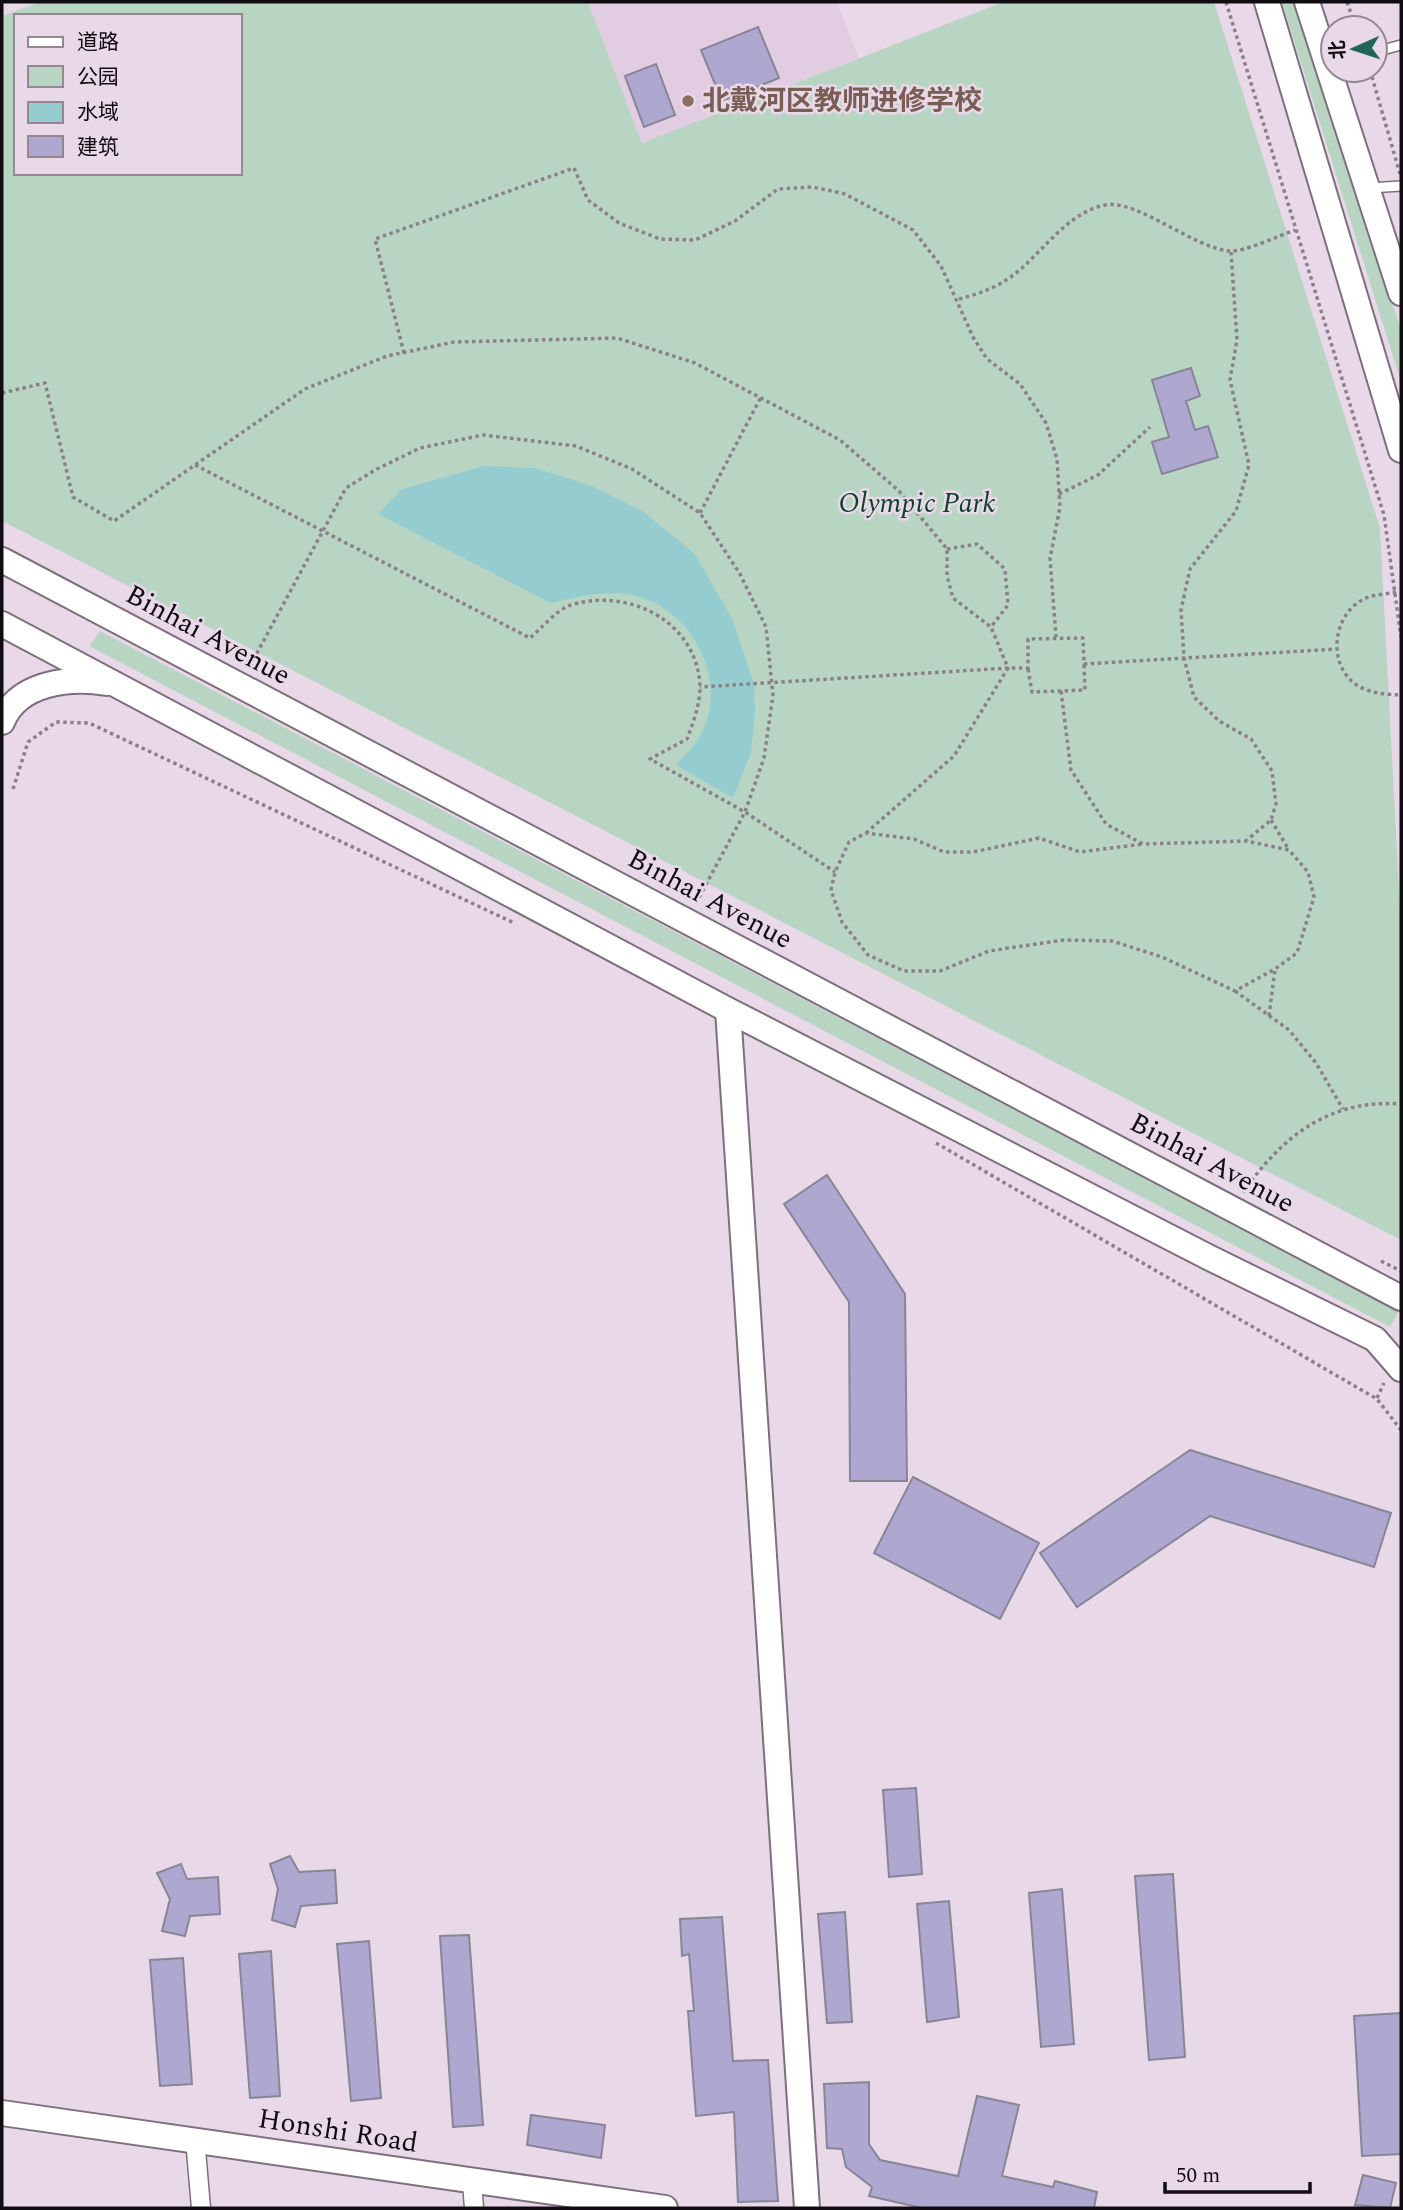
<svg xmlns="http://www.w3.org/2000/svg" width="1403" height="2210" viewBox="0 0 1403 2210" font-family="Spectral,'Noto Sans SC',serif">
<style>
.built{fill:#e2cce1}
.green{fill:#b8d5c3;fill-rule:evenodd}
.water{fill:#94ccd0}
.building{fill:#aea8d1;stroke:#878596;stroke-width:2}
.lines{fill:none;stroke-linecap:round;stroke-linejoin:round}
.lane-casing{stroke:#7d6f7d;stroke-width:12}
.street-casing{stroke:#7d6f7d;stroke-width:21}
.secondary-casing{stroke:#7d6f7d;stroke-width:28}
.path{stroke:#8b808a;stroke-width:3.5;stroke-dasharray:3.5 3.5;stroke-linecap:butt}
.lane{stroke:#fff;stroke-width:9}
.street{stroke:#fff;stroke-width:18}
.secondary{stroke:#fff;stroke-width:24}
.education-dot{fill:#8d6e63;stroke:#e9d9e8;stroke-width:2.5}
.labels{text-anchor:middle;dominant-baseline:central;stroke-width:5;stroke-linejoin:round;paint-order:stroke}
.education-label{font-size:28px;font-weight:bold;fill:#785e54;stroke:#e9d9e8;text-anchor:start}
.park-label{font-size:28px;font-style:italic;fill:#0b4229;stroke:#e9d9e8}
.street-label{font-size:28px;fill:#110c11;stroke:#e9d9e8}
</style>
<rect width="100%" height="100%" fill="#e9d9e8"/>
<!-- built -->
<path class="built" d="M 588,2 L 837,2 L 859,58 L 642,143 Z"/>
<!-- green -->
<path class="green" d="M 40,2 L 588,2 L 642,143 L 1003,2 L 1214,2 L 1380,528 L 1401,928 L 1401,1240 L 2,521 L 2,16 ZM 16,16 L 240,16 L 240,173 L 16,173 Z
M 1282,2 L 1297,2 L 1401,330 L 1401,382 Z
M 100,631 L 1399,1311 L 1390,1327 L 89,646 Z"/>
<!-- water -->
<path class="water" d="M 485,466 L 535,468 L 592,486 L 642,511 L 694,553 L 732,618 L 754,684 L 755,710 L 751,753 L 733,798 L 676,765 C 684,756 695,746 700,736 C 732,678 689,602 625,594 C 600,591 576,597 551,603 L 378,514 L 402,489 Z"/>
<!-- building -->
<path class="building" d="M 758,27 L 779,78 L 722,101 L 701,50 Z
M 656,64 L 675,115 L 644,127 L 625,76 Z
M 1191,368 L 1200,396 L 1186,401 L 1195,430 L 1208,426 L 1218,457 L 1162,474 L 1152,442 L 1169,437 L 1152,380 Z
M 827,1175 L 905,1294 L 907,1481 L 850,1481 L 849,1302 L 784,1204 Z
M 1190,1450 L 1391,1513 L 1374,1567 L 1210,1516 L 1077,1607 L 1040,1553 Z
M 913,1477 L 1039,1543 L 1000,1619 L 874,1553 Z
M 916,1788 L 922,1874 L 889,1877 L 883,1790 Z
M 290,1856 L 299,1872 L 335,1870 L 337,1903 L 301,1906 L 295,1927 L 272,1920 L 278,1889 L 270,1864 Z
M 181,1864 L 187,1879 L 218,1877 L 220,1914 L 190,1916 L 185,1936 L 162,1931 L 170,1899 L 157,1873 Z
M 1173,1874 L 1185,2057 L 1149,2060 L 1135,1876 Z
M 1062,1889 L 1074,2044 L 1041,2047 L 1029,1893 Z
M 949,1901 L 959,2017 L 927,2022 L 917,1904 Z
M 845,1912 L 852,2022 L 827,2023 L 818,1914 Z
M 722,1917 L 733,2061 L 768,2060 L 778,2201 L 738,2202 L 734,2112 L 696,2116 L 688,2011 L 694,2011 L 689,1954 L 682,1956 L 680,1919 Z
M 469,1935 L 483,2125 L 453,2127 L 440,1936 Z
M 369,1941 L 381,2098 L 351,2101 L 337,1944 Z
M 271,1951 L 280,2096 L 250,2098 L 239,1954 Z
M 183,1958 L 192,2084 L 160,2086 L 150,1960 Z
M 1401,2013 L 1401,2154 L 1362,2156 L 1354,2016 Z
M 869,2082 L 869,2144 L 880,2160 L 958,2176 L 977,2096 L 1019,2105 L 1002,2176 L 1053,2187 L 1055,2181 L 1097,2192 L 1094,2208 L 922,2208 L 869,2196 L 872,2187 L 846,2167 L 842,2149 L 827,2148 L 824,2084 Z
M 531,2115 L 605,2125 L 601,2158 L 527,2145 Z
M 1363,2175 L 1396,2183 L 1390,2208 L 1355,2205 Z"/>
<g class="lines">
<!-- lane casing -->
<g class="lane-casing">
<path id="lane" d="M 1375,52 L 1401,45
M 1369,188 L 1401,186"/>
</g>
<!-- street casing -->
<g class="street-casing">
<path id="street" d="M 195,2139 L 201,2208
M 472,2182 L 474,2208"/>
</g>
<!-- secondary casing -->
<g class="secondary-casing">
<path id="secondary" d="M 1267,2 L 1401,450
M 1307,2 L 1401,293
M 2,560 L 1401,1298
M 2,624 L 728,1010 L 1210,1258 L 1375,1339 L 1401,1369
M 2,722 C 18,682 70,677 107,683
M 728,1010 L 807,2208
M 2,2113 L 665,2208"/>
</g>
<!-- path -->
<path class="path" d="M 1226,2 L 1384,515 L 1401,637
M 1347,2 L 1356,28
M 1370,70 L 1400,174
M 1231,252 L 1237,340 L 1230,380 L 1249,465 L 1236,511 L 1190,569 L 1181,610 L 1184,658 L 1194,697 L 1219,721 L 1251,739 L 1272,771 L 1276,804 L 1271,820 L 1247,840
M 959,299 C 978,294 996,288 1012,276 C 1042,254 1066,213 1105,205 C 1137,199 1192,247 1229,251 C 1242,253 1281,235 1295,230
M 404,353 L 375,239 L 574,168 L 588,200 L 619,223 L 660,239 L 695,240 L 735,221 L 778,189 L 813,187 L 845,194 L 913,230 L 941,266 L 973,337 L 987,359 L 1020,384 L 1046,423 L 1057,459 L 1060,507 L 1050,558 L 1056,637
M 2,393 L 45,383 L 73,497 L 114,521 L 305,389 L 387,356 L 454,342 L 617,338 L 695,363 L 840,440 L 899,491 L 947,549 L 947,576 L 953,598 L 991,627 L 1008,668 L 700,687
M 195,465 L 530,638 C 541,629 557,609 571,605 C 629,587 698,622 700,687 C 700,705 693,723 687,739 L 650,759 L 745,812 L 835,872
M 1059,494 L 1098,475 L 1150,427
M 700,513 L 761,397
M 947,549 L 977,544 L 1005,569 L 1008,605 L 991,627
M 1396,592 C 1388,594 1377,594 1369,597 C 1335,608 1325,660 1354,683 C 1368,694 1385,694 1401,695
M 250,666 L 346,488 L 375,470 L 420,448 L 483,435 L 576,446 L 632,469 L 700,513 L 740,574 L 766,627 L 773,695 L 764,758 L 745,812 L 696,903
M 1028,669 L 1032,692 L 1085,690 L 1084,664
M 1061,691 L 1071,770 L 1106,824 L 1143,844 L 1246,841 L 1289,850 L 1308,872 L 1314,897 L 1297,953 L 1275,969 L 1235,991 L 1162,957 L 1112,941 L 1064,940 L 989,951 L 940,971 L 904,971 L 868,955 L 842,922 L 831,890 L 835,872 L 849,842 L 866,833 L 914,839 L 944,852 L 973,852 L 1039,838 L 1080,852 L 1143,844
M 13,789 L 28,742 L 56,722 L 89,723 L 514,923
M 1271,820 L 1289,850
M 866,833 L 954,756 L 1008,668 L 1028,668 L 1028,639 L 1083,638 L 1084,664 L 1337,649
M 1235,991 L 1289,1030 L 1316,1063 L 1343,1109
M 1269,1016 L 1275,969
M 936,1143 L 1377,1399 L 1401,1430
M 1243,1192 C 1283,1136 1329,1099 1401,1104
M 1381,1261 L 1401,1271
M 1377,1398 L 1384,1383"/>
<!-- lane -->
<use href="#lane" class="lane"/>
<!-- street -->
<use href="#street" class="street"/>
<!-- secondary -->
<use href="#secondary" class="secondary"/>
</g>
<!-- markers -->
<circle class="education-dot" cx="688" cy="101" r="7"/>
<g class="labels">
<!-- education labels -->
<g class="education-label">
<text x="702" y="101">北戴河区教师进修学校</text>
</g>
<!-- park labels -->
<g class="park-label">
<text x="917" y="503">Olympic Park</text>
</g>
<!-- street labels -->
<g class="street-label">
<text transform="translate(208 635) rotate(28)">Binhai Avenue</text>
<text transform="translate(710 899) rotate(28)">Binhai Avenue</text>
<text transform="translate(1212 1163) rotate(28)">Binhai Avenue</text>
<text transform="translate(338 2131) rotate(9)">Honshi Road</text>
</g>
</g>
<!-- border -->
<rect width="1403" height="2210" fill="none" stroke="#110c11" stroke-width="7"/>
<!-- legend -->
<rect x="14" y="14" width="228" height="161" fill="#e9d9e8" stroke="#938792" stroke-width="2"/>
<rect x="28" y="37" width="35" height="10" fill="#ffffff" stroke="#938792" stroke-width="2"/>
<text x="77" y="49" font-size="21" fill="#110c11">道路</text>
<rect x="28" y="66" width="35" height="21" fill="#b8d5c3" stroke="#938792" stroke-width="2"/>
<text x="77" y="84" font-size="21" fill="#110c11">公园</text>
<rect x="28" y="102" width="35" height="21" fill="#94ccd0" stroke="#938792" stroke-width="2"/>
<text x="77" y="119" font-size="21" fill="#110c11">水域</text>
<rect x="28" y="136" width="35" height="21" fill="#aea8d1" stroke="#938792" stroke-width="2"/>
<text x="77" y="154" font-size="21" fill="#110c11">建筑</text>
<!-- north arrow -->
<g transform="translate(1354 49) rotate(267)"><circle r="33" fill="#e9d9e8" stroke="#938792" stroke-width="2"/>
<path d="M0-5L12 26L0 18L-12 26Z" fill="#226556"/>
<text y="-10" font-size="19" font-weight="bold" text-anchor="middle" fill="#110c11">北</text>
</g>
<!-- scale -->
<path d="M1165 2182v10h145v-10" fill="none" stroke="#110c11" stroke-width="3.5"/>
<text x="1176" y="2182" font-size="21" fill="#110c11" stroke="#e9d9e8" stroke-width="5" paint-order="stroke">50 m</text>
</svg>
